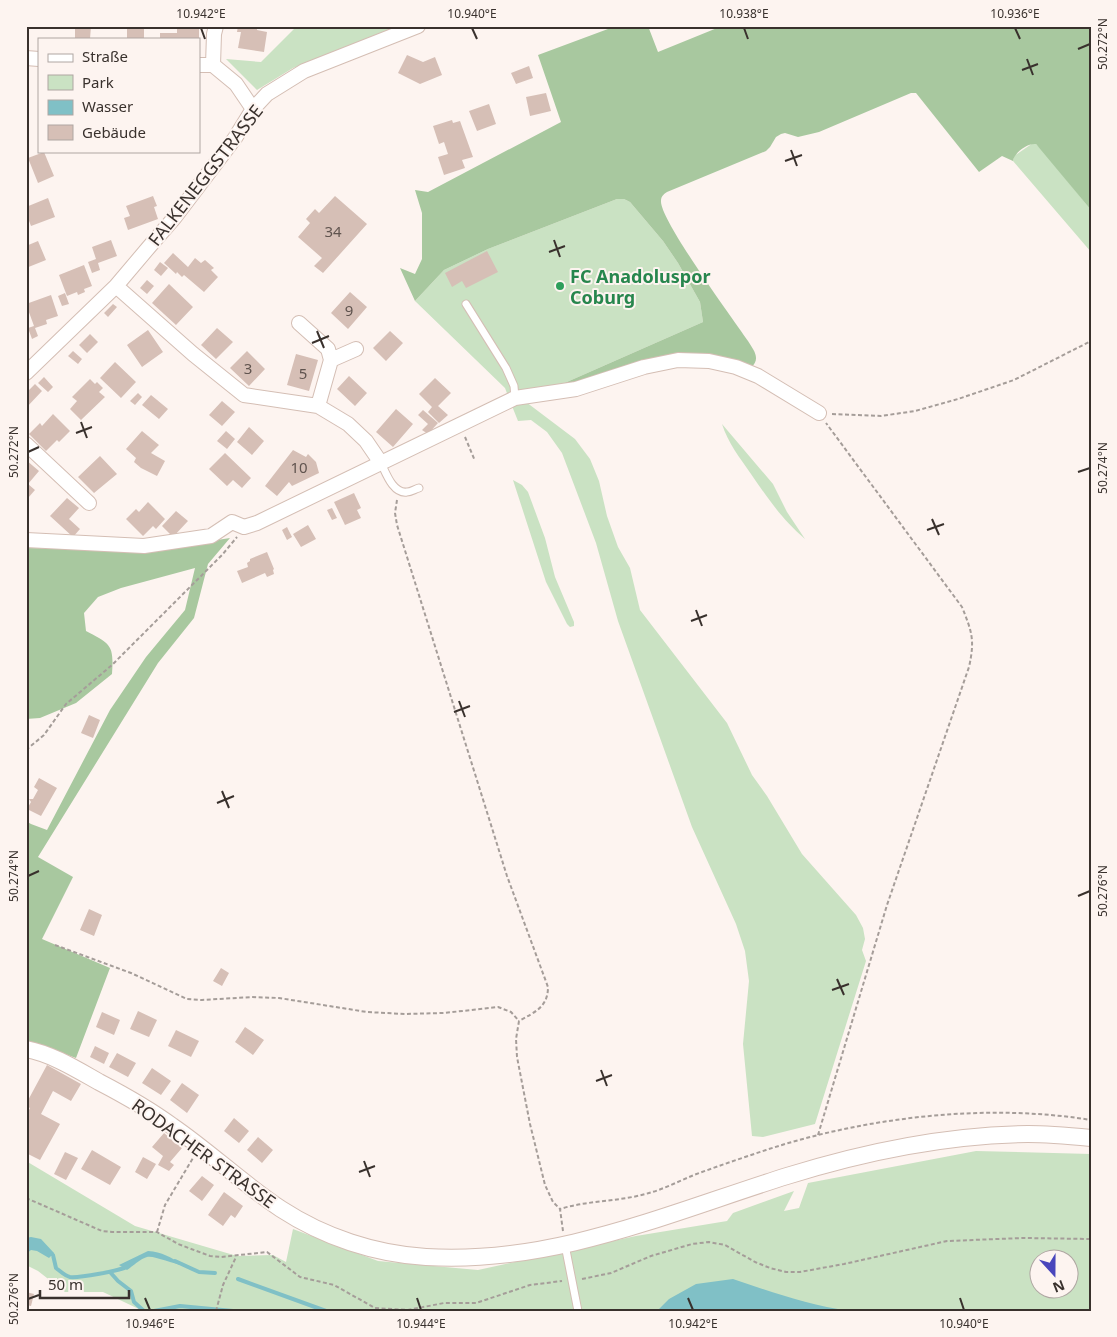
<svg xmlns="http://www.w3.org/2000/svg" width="1117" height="1337" viewBox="0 0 1117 1337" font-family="'Noto Sans',sans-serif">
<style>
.green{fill:#cae2c3;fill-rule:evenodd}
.forest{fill:#a8c89f}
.water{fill:#80c0c6}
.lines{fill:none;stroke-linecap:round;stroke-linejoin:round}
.stream{stroke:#80c0c6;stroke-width:4}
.building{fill:#d6bfb6}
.service-casing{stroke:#d4beb4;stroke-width:9}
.minor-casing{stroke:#d4beb4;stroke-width:16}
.tertiary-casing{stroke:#d4beb4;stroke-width:18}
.path{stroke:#a59d99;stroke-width:2;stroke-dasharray:4 2.5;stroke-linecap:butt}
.service{stroke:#fff;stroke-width:7}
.minor{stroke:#fff;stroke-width:14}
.tertiary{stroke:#fff;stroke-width:16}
.ticks{fill:none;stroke:#39312d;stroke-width:2}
.leisure-dot{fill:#2e9e5b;stroke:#fdf4f0;stroke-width:2}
.labels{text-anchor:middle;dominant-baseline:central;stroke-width:4;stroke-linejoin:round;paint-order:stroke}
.number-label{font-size:15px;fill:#60544f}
.street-label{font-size:18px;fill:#39312d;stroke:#fdf4f0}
.leisure-label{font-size:18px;font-weight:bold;fill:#27864d;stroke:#fdf4f0;text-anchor:start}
.neatline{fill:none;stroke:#39312d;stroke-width:2}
.ticks-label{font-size:12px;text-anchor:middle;fill:#39312d}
</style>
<rect width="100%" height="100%" fill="#fdf4f0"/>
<!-- green -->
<path class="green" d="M 297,26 L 400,26 L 293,68 L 257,90 L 226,59 L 261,62 Z
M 1033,143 L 1036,144 L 1043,151 L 1091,210 L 1091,252 L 1013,161 L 1014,156 Z
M 617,199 L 624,199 L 630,202 L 663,241 L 678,263 L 700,302 L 703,322 L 560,385 L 508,396 L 505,388 L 415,301 L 444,270 L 488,249 Z
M 526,402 L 575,439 L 590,459 L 599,481 L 607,516 L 618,547 L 630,568 L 640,610 L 727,723 L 752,775 L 767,796 L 802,854 L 856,915 L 863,928 L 865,939 L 862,950 L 866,961 L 815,1124 L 763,1137 L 752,1136 L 743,1044 L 749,981 L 745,951 L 736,924 L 692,827 L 618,621 L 596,543 L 562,453 L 547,432 L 531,420 L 518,421 L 512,406 Z
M 722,424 L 773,484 L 787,512 L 805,539 C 781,518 769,500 751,474 C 740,458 728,443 722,424 Z
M 513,480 L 522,485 L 528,492 L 545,538 L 555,577 L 574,622 L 574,626 L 570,627 L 567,624 L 546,582 Z
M 976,1151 L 1091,1154 L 1091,1311 L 143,1311 L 103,1292 L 65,1292 L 38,1271 L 26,1265 L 26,1161 L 135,1226 L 237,1256 L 273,1255 L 286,1262 L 293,1229 L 378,1261 L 478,1270 L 636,1236 L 727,1221 L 733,1213 L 794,1191 L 784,1211 L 799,1208 L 808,1183 ZM 1040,1260 L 1070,1260 L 1070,1290 L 1040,1290 Z"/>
<!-- forest -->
<path class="forest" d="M 616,26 L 648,26 L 658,52 L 722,26 L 1091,26 L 1091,210 L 1036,144 C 1027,143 1014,153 1013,161 L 1002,156 L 979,172 L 916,93 L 911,93 L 819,132 L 798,137 L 785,133 L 781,134 L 776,137 L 770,147 L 766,151 L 667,192 C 664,194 661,196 661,201 C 660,220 733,319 748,341 C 754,351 761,358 751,368 L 704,358 L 575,386 L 560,385 L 703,322 L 700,302 L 678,263 L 663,241 L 630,202 L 624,199 L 617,199 L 488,249 L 444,270 L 415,301 L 400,268 L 415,274 L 422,259 L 422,213 L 415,190 L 428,192 L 561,122 L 538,55 Z
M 230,538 L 208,564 L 194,618 L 158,663 L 38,857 L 73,877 L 42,939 L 110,968 L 76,1058 L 26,1040 L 26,821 L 31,824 L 47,830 L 110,710 L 146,657 L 185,610 L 195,568 L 121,588 L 98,597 L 84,613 L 86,631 C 111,644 114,645 112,674 L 76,703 L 40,718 L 26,719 L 26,548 L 154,550 Z"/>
<!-- water -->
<path class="water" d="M 31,1237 L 41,1239 L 54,1253 L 49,1258 L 37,1251 L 31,1250 L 26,1254 L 26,1238 Z
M 148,1251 C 162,1252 171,1257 182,1265 C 173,1264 153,1255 147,1257 C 140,1259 133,1266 127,1270 L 119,1265 Z
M 733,1279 C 771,1292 809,1305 849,1311 L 657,1311 L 669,1299 L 696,1284 Z"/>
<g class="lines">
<!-- stream -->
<path class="stream" d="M 49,1252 L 53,1255 L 56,1268 C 60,1271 65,1276 70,1277 C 78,1278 121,1271 128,1266
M 175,1261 L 199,1272 L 215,1273
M 110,1272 L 118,1281 L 131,1291 L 134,1302 L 144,1311
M 238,1279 L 326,1311
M 154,1311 L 180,1306 L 233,1311"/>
</g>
<!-- building -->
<path class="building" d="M 75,26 L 91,26 L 90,39 L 75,39 Z
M 177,26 L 199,26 L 199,39 L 160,39 L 160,33 L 177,33 Z
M 238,26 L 257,26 L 257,30 L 267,32 L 264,52 L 238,48 L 241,32 L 237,32 Z
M 127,29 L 144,29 L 144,39 L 127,39 Z
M 407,55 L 423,62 L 435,57 L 442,75 L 420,84 L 398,73 Z
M 529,66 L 533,78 L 516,84 L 511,73 Z
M 546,93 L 551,111 L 530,116 L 526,97 Z
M 489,104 L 496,124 L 477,131 L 469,111 Z
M 452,120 L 453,123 L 460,121 L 473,157 L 462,160 L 465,168 L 444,175 L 438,157 L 448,154 L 444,142 L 439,144 L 433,126 Z
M 44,152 L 54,176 L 38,183 L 28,158 Z
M 153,196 L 157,206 L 154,207 L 158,219 L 128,230 L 124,218 L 130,216 L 126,206 Z
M 335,196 L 367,224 L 323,273 L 314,266 L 322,258 L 298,237 L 310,223 L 306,219 L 315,209 L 319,213 Z
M 48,198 L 55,217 L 31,226 L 26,213 L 26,207 Z
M 111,240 L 117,256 L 98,263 L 100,270 L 92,273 L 88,262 L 96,259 L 92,247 Z
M 38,241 L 46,260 L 26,268 L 26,246 Z
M 487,251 L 498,272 L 466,288 L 462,281 L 452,287 L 445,273 Z
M 173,253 L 188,267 L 195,258 L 201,263 L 205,260 L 214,268 L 211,270 L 218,277 L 204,292 L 184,275 L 182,277 L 177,272 L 176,274 L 164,263 Z
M 160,262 L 168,268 L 161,276 L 154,270 Z
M 84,265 L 92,286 L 84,289 L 85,292 L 78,295 L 77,292 L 67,296 L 59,275 Z
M 147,280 L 154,286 L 147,294 L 140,288 Z
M 169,284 L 193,307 L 176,325 L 152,303 Z
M 350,292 L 367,307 L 348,329 L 331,313 Z
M 65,293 L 69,304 L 62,306 L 58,296 Z
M 51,295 L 58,316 L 46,320 L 47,324 L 35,328 L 38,336 L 32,339 L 28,328 L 34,326 L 26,304 Z
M 113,304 L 117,307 L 108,317 L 104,313 Z
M 217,328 L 233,342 L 216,359 L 201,345 Z
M 148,330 L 163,352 L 142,367 L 127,345 Z
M 390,331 L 403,343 L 386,361 L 373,348 Z
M 90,334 L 98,342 L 87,353 L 79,345 Z
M 73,351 L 82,359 L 78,364 L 68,356 Z
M 247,351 L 265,369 L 249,386 L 230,368 Z
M 296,354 L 318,360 L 309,391 L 287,385 Z
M 115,362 L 136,382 L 121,398 L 100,378 Z
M 349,376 L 367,393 L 355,406 L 337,389 Z
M 44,377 L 53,387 L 48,392 L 38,383 Z
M 435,378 L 451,393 L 438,406 L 448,415 L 439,423 L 428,412 L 432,407 L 419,394 Z
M 90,379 L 95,384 L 97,382 L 103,388 L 99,392 L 105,397 L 81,420 L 70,409 L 77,401 L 72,397 Z
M 35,384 L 42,391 L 26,408 L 26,393 Z
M 138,393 L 142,397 L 135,405 L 130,401 Z
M 151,395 L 168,409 L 159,419 L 142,405 Z
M 222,401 L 235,412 L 222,426 L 209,415 Z
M 396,409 L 413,424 L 393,447 L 376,432 Z
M 423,410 L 438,423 L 428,434 L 422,430 L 428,424 L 418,415 Z
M 53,414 L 70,431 L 59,442 L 57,440 L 46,451 L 29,434 L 40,423 L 42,426 Z
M 249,427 L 264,441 L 252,455 L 237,442 Z
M 142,431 L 159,445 L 151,453 L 165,461 L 157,476 L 141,468 L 134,462 L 136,458 L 126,449 Z
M 226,431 L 235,439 L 227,449 L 217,441 Z
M 293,450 L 306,457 L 308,454 L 316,462 L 319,473 L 292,486 L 289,482 L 277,496 L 265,486 Z
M 225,453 L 251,478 L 242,488 L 233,480 L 227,486 L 209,469 Z
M 100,456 L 117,474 L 94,493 L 78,477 Z
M 26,460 L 39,471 L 28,484 L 35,490 L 28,498 L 26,496 Z
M 354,493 L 361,508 L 357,510 L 361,518 L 345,525 L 334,502 Z
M 67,498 L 79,508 L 69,519 L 80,529 L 73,537 L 50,516 Z
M 148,502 L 165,519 L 156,529 L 153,526 L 143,536 L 126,519 L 136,509 L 139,512 Z
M 332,508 L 337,518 L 332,520 L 327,510 Z
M 176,511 L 188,521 L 173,537 L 162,526 Z
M 308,525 L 316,539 L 301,547 L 293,534 Z
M 287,527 L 292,537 L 287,540 L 282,530 Z
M 267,552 L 274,569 L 273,570 L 274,574 L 267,577 L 265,573 L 242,583 L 237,571 L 248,567 L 247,563 L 250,561 L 250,559 Z
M 89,715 L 100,720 L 93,738 L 81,733 Z
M 39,778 L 57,788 L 41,816 L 27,809 L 31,802 L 29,799 L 33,799 L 38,790 L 34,787 Z
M 89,909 L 102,915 L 94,936 L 80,930 Z
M 221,968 L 229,973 L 222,986 L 213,981 Z
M 138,1011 L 157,1020 L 149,1037 L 130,1029 Z
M 102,1012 L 120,1020 L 114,1035 L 96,1027 Z
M 245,1027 L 264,1040 L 253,1055 L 235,1042 Z
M 176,1030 L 199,1041 L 191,1057 L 168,1046 Z
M 95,1046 L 109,1053 L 104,1064 L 90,1057 Z
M 117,1053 L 136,1063 L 128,1077 L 109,1067 Z
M 47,1065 L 81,1084 L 71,1101 L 53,1091 L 41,1114 L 60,1124 L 40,1160 L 26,1153 L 26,1116 L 30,1108 L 26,1106 L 26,1104 Z
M 152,1068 L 171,1081 L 161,1095 L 142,1083 Z
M 182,1083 L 199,1095 L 187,1113 L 170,1100 Z
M 234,1118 L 249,1131 L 239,1143 L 224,1131 Z
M 164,1133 L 182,1148 L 170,1162 L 174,1165 L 169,1171 L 158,1165 L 163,1156 L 152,1147 Z
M 258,1137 L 273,1150 L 262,1163 L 247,1150 Z
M 92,1150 L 121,1167 L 110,1185 L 81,1169 Z
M 65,1152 L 78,1158 L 66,1180 L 54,1174 Z
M 143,1157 L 156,1164 L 147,1179 L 135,1172 Z
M 202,1176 L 214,1185 L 202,1201 L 189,1191 Z
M 224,1192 L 243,1206 L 235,1218 L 231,1215 L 223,1226 L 208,1215 Z
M 26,1292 L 34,1294 L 31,1306 L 26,1305 Z"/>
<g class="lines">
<!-- service casing -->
<g class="service-casing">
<path id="service" d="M 466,304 L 506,368 L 514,386 L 515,398
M 381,463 C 386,473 393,494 407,492 C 411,492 415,489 419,488
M 565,1245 L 578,1311"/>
</g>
<!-- minor casing -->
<g class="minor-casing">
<path id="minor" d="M 26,58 L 39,59
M 199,65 L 213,65
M 213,65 L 236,84 L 253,109
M 213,65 L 214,34 L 216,26
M 116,286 L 193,354 L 244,395 L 318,406 L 348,424 L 366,441 L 381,463
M 299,323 L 328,349 L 331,360 L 318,406
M 331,360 L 356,349
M 26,373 L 116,286 L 149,247 L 175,217 L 235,138 L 253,109 L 267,94 L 304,71 L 418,26
M 26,444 L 89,503
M 26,540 L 144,546 L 211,536 L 232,522 L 244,527 L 257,523 L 515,398 L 576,389 L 644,367 L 678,360 L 709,361 L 736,367 L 758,376 L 819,413"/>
</g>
<!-- tertiary casing -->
<g class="tertiary-casing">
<path id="tertiary" d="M 26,1049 C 52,1054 76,1069 99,1082 C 124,1095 149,1109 172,1126 C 210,1152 243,1184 281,1209 C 324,1237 375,1254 426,1257 C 552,1265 669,1213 787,1176 C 864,1152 946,1135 1028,1134 C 1049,1134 1070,1136 1091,1138"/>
</g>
<!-- path -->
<path class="path" d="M 832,414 L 881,416 L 915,411 L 958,399 L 1014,380 L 1091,341
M 465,437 L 475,461
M 397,500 L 395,513 L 397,525 L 507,876 L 548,987 C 548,1007 535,1012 519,1021 L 516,1039 L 517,1057 L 530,1124 L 545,1185 L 553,1202 L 560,1209
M 26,750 L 44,735 L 66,704 L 112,665 L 222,555 L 237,537
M 55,945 L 131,973 L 187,999 L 202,1000 L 252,997 L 279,998 L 367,1012 L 405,1014 L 444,1013 L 498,1007 L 511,1012 L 519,1021
M 818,1135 L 887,905 L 969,667 C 975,640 972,632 962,607 L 826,423
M 26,1198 L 102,1231 L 112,1232 L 157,1232 L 178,1244 L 210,1256 L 221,1257 L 267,1252 L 300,1277 L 334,1285 L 375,1308 L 408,1310 L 444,1303 L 476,1303 L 530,1285 L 562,1281
M 563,1231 L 560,1209 C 589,1200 619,1202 649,1193 C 664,1189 679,1181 694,1175 C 718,1166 742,1158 766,1150 C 866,1117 987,1103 1091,1120
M 157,1232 L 165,1205 L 193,1158
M 582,1279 L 611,1273 L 651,1256 L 692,1244 L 709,1242 L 725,1245 L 755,1262 L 770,1268 L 786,1272 L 800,1272 L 844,1264 L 947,1241 L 1024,1238 L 1091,1239
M 216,1311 L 223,1285 L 236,1257"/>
<!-- service -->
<use href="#service" class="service"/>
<!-- minor -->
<use href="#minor" class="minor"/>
<!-- tertiary -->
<use href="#tertiary" class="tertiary"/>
</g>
<!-- ticks -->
<path class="ticks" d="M 201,28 L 205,39M 472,28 L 477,39M 744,28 L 748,39M 1015,28 L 1020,39M 1078,49 L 1090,44M 1027,59 L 1033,75M 1022,70 L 1038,64M 791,150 L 797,166M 785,161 L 802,155M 554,240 L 560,257M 549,252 L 565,246M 317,331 L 324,348M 312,343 L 329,336M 81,422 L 87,438M 76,433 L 92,427M 28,452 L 39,447M 1078,472 L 1090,468M 932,519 L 939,535M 927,530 L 944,524M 696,610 L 702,626M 691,621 L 707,615M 459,701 L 465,717M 454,712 L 470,706M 222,791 L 229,808M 217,803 L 234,796M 28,876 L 39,871M 1078,896 L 1090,891M 837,979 L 844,995M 832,990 L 849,984M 601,1070 L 607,1086M 596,1081 L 612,1075M 364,1161 L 370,1177M 359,1172 L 375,1166M 145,1298 L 150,1310M 417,1298 L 421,1310M 688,1298 L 693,1310M 960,1298 L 964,1310M 28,1299 L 39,1295"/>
<!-- markers -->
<circle class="leisure-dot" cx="560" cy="286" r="5"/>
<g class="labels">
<!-- number labels -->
<g class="number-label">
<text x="333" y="231">34</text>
<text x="349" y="310">9</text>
<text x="248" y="368">3</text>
<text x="303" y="373">5</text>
<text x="299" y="467">10</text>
</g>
<!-- street labels -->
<g class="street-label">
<text transform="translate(205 175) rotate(-52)">FALKENEGGSTRASSE</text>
<text transform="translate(204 1153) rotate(36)">RODACHER STRASSE</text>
</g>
<!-- leisure labels -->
<g class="leisure-label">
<text x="570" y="276">FC Anadoluspor<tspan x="570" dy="21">Coburg</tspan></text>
</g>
</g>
<!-- border -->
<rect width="1117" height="1337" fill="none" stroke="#fdf4f0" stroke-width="55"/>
<!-- legend -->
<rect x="38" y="38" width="162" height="115" fill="#fdf4f0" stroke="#afa6a2"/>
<rect x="48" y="54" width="25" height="8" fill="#ffffff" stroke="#afa6a2"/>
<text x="82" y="62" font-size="15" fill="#39312d">Straße</text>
<rect x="48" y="75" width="25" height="15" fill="#cae2c3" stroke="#afa6a2"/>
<text x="82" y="88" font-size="15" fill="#39312d">Park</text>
<rect x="48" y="100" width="25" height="15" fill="#80c0c6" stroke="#afa6a2"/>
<text x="82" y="112" font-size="15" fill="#39312d">Wasser</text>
<rect x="48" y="125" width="25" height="15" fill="#d6bfb6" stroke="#afa6a2"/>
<text x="82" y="138" font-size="15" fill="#39312d">Gebäude</text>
<!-- north arrow -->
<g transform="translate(1054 1274) rotate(159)"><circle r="24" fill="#fdf4f0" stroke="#afa6a2"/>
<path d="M0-4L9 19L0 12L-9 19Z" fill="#4946bc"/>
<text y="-8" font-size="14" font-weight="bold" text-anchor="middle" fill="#39312d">N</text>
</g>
<!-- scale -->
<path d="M40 1290v8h89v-8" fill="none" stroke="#39312d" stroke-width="2.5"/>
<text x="48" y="1290" font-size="15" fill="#39312d" stroke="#fdf4f0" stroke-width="4" paint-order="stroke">50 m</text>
<rect x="28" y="28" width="1062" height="1282" class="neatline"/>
<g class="ticks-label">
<text x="201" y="18">10.942°E</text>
<text x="472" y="18">10.940°E</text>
<text x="744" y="18">10.938°E</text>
<text x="1015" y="18">10.936°E</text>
<text transform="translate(1103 44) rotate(-90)" y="4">50.272°N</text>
<text transform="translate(14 452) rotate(-90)" y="4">50.272°N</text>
<text transform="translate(1103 468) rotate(-90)" y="4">50.274°N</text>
<text transform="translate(14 876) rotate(-90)" y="4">50.274°N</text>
<text transform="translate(1103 891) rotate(-90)" y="4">50.276°N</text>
<text transform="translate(14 1299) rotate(-90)" y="4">50.276°N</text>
<text x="150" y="1328">10.946°E</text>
<text x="421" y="1328">10.944°E</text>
<text x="693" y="1328">10.942°E</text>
<text x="964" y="1328">10.940°E</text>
</g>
</svg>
